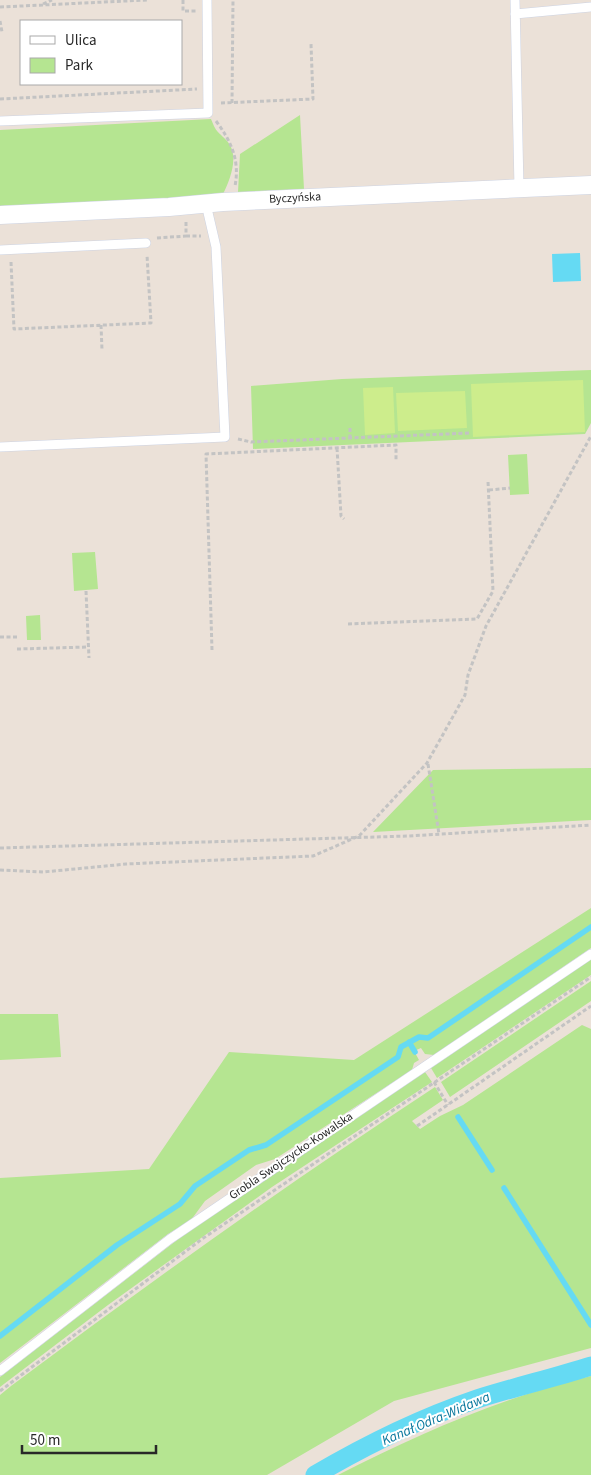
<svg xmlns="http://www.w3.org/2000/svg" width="591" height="1475" viewBox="0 0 591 1475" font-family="'Source Sans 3',sans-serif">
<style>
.green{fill:#b5e591}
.pitch{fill:#cded8c}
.water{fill:#65daf3}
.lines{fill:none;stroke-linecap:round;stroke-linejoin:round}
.stream{stroke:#65daf3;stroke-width:5.5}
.canal{stroke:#65daf3;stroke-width:19}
.service-casing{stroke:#cdd3e2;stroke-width:10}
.minor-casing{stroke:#cdd3e2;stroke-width:19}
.path{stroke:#c3c3c3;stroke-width:3;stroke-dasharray:4 2.5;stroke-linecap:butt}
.service{stroke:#fff;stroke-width:9}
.minor{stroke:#fff;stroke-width:18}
.labels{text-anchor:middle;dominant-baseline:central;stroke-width:4;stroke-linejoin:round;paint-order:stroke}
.street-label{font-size:12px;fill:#282828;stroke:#fff}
.water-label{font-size:14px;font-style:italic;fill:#07769c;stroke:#fff}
</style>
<rect width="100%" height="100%" fill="#ebe1d8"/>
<!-- green -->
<path class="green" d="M 300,115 L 304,189 L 238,192 L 240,154 Z
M 211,119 C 217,134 217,130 227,141 C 240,155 230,180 223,194 L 169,199 L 0,206 L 0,130 Z
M 591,370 L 591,423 L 585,434 L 253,449 L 251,386 L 342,379 Z
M 527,454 L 529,494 L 510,495 L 508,455 Z
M 95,552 L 98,589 L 74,591 L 72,553 Z
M 40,615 L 41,640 L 27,640 L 26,616 Z
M 591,768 L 591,820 L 373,832 L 433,770 Z
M 591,908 L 591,948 L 434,1055 L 425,1054 L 421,1048 L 414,1051 L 419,1060 L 414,1063 L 412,1070 L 275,1159 L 256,1165 L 205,1201 L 191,1220 L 168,1234 L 0,1363 L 0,1178 L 149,1169 L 229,1052 L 354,1060 Z
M 591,959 L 591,975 L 437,1078 L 431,1068 Z
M 591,981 L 591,1001 L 450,1097 L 441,1082 Z
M 0,1014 L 58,1014 L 61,1057 L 0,1060 Z
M 582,1025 L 591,1029 L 591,1348 L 394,1401 L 267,1475 L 0,1475 L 0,1395 L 11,1386 C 150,1282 290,1182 435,1087 L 443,1100 L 412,1121 L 420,1129 L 440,1116 L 463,1105 Z
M 425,1072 L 432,1082 L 272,1187 L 108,1305 L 0,1387 L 0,1377 L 199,1223 Z
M 591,1376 L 591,1475 L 338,1475 C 418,1434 503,1397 591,1376 Z"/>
<!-- pitch -->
<path class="pitch" d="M 583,380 L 585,432 L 473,437 L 471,384 Z
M 393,387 L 395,433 L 365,435 L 363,388 Z
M 465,391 L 467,428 L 398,431 L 396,393 Z"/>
<!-- water -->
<path class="water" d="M 580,253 L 581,281 L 553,282 L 552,254 Z"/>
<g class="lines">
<!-- stream -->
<path class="stream" d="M 409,1042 L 415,1052
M 458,1117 L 492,1170
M 504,1188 L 591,1325
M 0,1336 L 117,1245 L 180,1204 L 195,1186 L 249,1150 L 266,1145 L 398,1057 L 401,1047 L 419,1037 L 428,1038 L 591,927"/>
<!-- canal -->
<path class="canal" d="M 315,1475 C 366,1445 421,1418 477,1399 C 515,1387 553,1378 591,1366"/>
<!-- service casing -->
<g class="service-casing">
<path id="service" d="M 515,0 L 519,188
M 515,14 L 591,7
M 0,121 L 208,113 L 207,0
M 0,250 L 146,243
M 0,447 L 225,437 L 216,247 L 206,204
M 0,1371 L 170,1239 L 591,954"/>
</g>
<!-- minor casing -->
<g class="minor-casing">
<path id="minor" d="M 0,215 L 169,207 L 223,202 L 591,185"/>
</g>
<!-- path -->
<path class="path" d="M 183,0 L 183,11 L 196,11
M 43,4 L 52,0
M 0,7 L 147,0
M 0,21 L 2,32
M 0,99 L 197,89
M 221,103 L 313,99 L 311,44
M 232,103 L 233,0
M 216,121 C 231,141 240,160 235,186
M 186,236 L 201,236
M 157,238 L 186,236 L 186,222
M 11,262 L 14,329 L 151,323 L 147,255
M 101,325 L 102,350
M 350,428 L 350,438
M 238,439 L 251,442 L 471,433
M 337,448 L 341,516 L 344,519
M 489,490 L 510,488
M 86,591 L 89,658
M 348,624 L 477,619 L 493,591 L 488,481
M 0,637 L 17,637
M 17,649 L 88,647
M 212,650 L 206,454 L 396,445 L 396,460
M 428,764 L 439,834
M 0,848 L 409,836 L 591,825
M 0,870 L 43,872 L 126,864 L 313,856 L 359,836 L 427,763 L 465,695 L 468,675 L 486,626 L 591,436
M 434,1082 L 448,1105
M 417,1126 L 591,1006
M 0,1391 L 202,1239 L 591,977"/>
<!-- service -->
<use href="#service" class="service"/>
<!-- minor -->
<use href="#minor" class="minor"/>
</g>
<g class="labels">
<!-- street labels -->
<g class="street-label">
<text transform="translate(295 198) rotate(-3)">Byczyńska</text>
<text transform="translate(291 1156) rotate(-34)">Grobla Swojczycko-Kowalska</text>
</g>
<!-- water labels -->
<g class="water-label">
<text transform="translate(436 1419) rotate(-23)">Kanał Odra-Widawa</text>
</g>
</g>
<!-- legend -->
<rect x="20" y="20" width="162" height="65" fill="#ffffff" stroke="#a9a9a9"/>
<rect x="30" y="36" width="25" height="8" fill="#ffffff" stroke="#a9a9a9"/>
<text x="65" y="45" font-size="15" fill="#282828">Ulica</text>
<rect x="30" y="58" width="25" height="15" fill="#b5e591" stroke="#a9a9a9"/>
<text x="65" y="70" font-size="15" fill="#282828">Park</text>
<!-- scale -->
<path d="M22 1445v8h134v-8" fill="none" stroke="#282828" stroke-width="2.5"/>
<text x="30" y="1445" font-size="15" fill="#282828" stroke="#ffffff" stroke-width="4" paint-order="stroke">50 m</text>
</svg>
